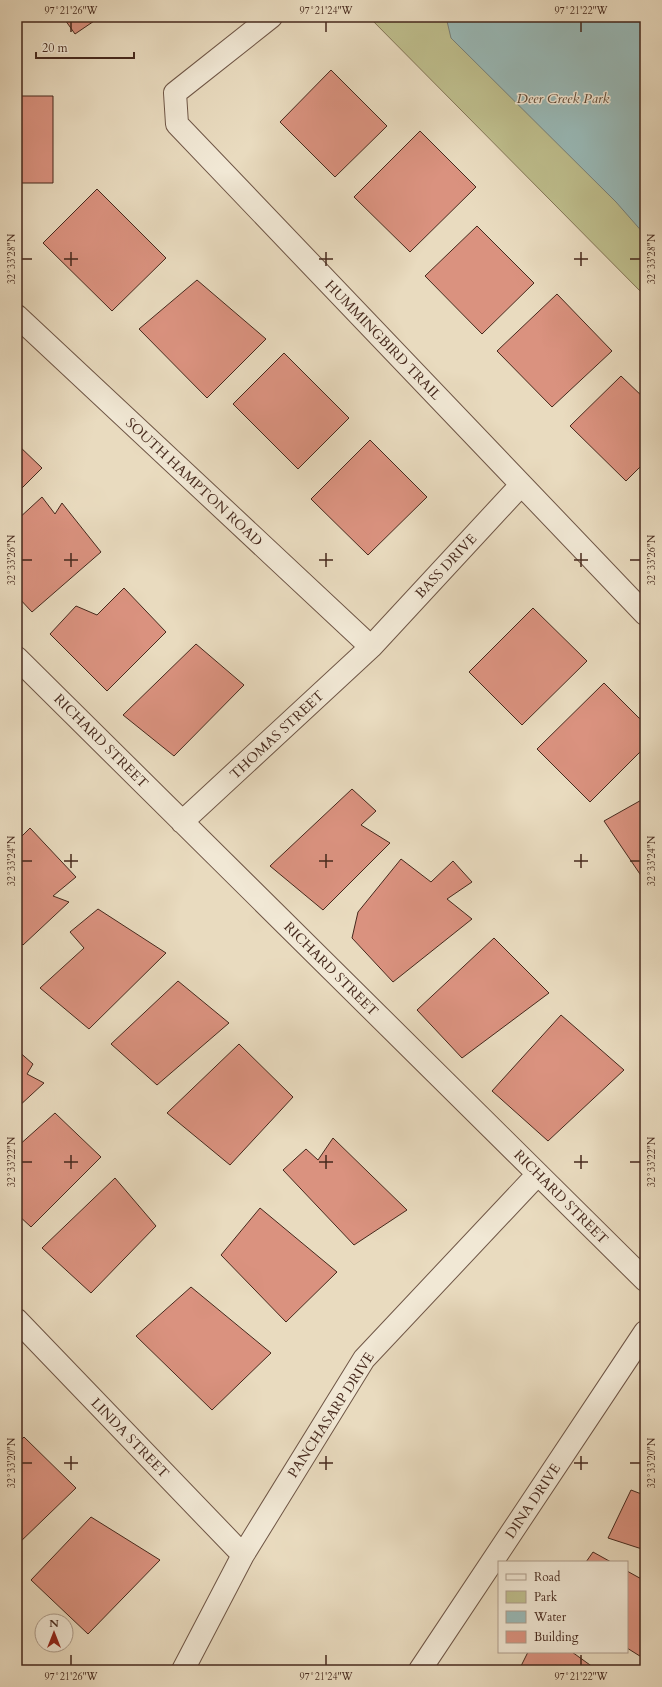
<svg xmlns="http://www.w3.org/2000/svg" width="662" height="1687" viewBox="0 0 662 1687" font-family="Cardo,serif">
<style>
.green{fill:#bebe8d;stroke:#827455}
.water{fill:#99bab8;stroke:#78807a}
.building{fill:#da927f;stroke:#46291d}
.lines{fill:none;stroke-linecap:round;stroke-linejoin:round}
.minor-casing{stroke:#6f5646;stroke-width:24}
.minor{stroke:#f1e8d5;stroke-width:22}
.ticks{fill:none;stroke:#46291d;stroke-width:1.5}
.labels{text-anchor:middle;dominant-baseline:central;stroke-width:3;stroke-linejoin:round;paint-order:stroke}
.park-label{font-size:14px;font-style:italic;fill:#5e4733;stroke:#f1e8d5}
.street-label{font-size:14px;fill:#46291d;stroke:#f1e8d5}
.neatline{fill:none;stroke:#46291d;stroke-width:1.5}
.ticks-label{font-size:10px;text-anchor:middle;fill:#46291d}
</style>
<rect width="100%" height="100%" fill="#e9dbbf"/>
<filter id="stains"><feTurbulence type="fractalNoise" baseFrequency=".005" numOctaves="4"/><feColorMatrix values="0 0 0 0 .2 0 0 0 0 .09 0 0 0 0 .02 0 0 0 .5 -.17"/></filter>
<radialGradient id="worn" r=".72"><stop offset=".6" stop-color="#630" stop-opacity="0"/><stop offset="1" stop-color="#630" stop-opacity=".3"/></radialGradient>
<!-- green -->
<path class="green" d="M 369,17 L 645,17 L 645,296 Z"/>
<!-- water -->
<path class="water" d="M 446,17 L 645,17 L 645,235 L 616,202 L 451,38 Z"/>
<!-- building -->
<path class="building" d="M 63,17 L 100,17 L 75,34 Z
M 331,70 L 387,126 L 335,177 L 280,122 Z
M 17,96 L 53,96 L 53,183 L 17,183 Z
M 420,131 L 476,187 L 410,252 L 354,197 Z
M 97,189 L 166,258 L 112,311 L 43,243 Z
M 477,226 L 534,283 L 482,334 L 425,276 Z
M 197,280 L 266,339 L 207,398 L 139,329 Z
M 557,294 L 612,351 L 552,407 L 497,351 Z
M 284,353 L 349,418 L 298,469 L 233,404 Z
M 621,376 L 645,399 L 645,462 L 626,481 L 570,426 Z
M 370,440 L 427,497 L 368,555 L 311,499 Z
M 17,444 L 42,468 L 17,493 Z
M 42,497 L 55,514 L 62,503 L 101,552 L 32,612 L 17,596 L 17,520 Z
M 124,588 L 166,632 L 107,691 L 50,634 L 76,606 L 97,615 Z
M 533,608 L 587,661 L 522,725 L 469,672 Z
M 196,644 L 244,685 L 174,756 L 123,715 Z
M 604,683 L 645,724 L 645,747 L 590,802 L 537,749 Z
M 352,789 L 376,811 L 361,825 L 390,843 L 323,910 L 270,866 Z
M 645,798 L 645,879 L 644,880 L 604,821 Z
M 30,828 L 76,877 L 53,896 L 69,902 L 23,945 L 17,940 L 17,841 Z
M 401,859 L 431,882 L 453,861 L 472,882 L 447,899 L 472,919 L 393,982 L 352,938 L 358,912 Z
M 98,909 L 166,953 L 89,1029 L 40,988 L 84,948 L 70,932 Z
M 494,938 L 549,993 L 462,1058 L 417,1010 Z
M 178,981 L 229,1023 L 157,1085 L 111,1044 Z
M 561,1015 L 624,1070 L 548,1141 L 492,1091 Z
M 239,1044 L 293,1097 L 230,1165 L 167,1113 Z
M 17,1050 L 33,1064 L 27,1074 L 44,1083 L 17,1108 Z
M 55,1113 L 101,1157 L 31,1227 L 17,1214 L 17,1147 Z
M 333,1138 L 407,1210 L 354,1245 L 283,1170 L 306,1149 L 318,1160 Z
M 115,1178 L 156,1226 L 91,1293 L 42,1248 Z
M 260,1208 L 337,1272 L 286,1322 L 221,1255 Z
M 191,1287 L 271,1353 L 212,1410 L 136,1336 Z
M 24,1437 L 76,1488 L 17,1545 L 17,1444 Z
M 631,1490 L 644,1495 L 645,1492 L 645,1550 L 608,1538 Z
M 91,1517 L 160,1560 L 88,1634 L 31,1580 Z
M 593,1552 L 611,1562 L 586,1562 Z
M 627,1571 L 645,1581 L 645,1655 L 643,1658 L 627,1648 Z
M 528,1652 L 572,1652 L 597,1670 L 519,1670 Z"/>
<g class="lines">
<!-- minor casing -->
<g class="minor-casing">
<path id="minor" d="M 271,17 L 175,93 L 177,124 L 645,614
M 17,316 L 371,647
M 17,658 L 645,1280
M 182,822 L 371,647 L 521,485
M 17,1320 L 243,1555
M 183,1670 L 243,1555 L 364,1359 L 538,1174
M 420,1670 L 645,1332"/>
</g>
<!-- minor -->
<use href="#minor" class="minor"/>
</g>
<!-- ticks -->
<path class="ticks" d="M 71,22 L 71,32M 326,22 L 326,32M 581,22 L 581,32M 71,252 L 71,266M 326,252 L 326,266M 581,252 L 581,266M 22,259 L 32,259M 64,259 L 78,259M 319,259 L 333,259M 574,259 L 588,259M 630,259 L 640,259M 71,553 L 71,567M 326,553 L 326,567M 581,553 L 581,567M 22,560 L 32,560M 64,560 L 78,560M 319,560 L 333,560M 574,560 L 588,560M 630,560 L 640,560M 71,854 L 71,868M 326,854 L 326,868M 581,854 L 581,868M 22,861 L 32,861M 64,861 L 78,861M 319,861 L 333,861M 574,861 L 588,861M 630,861 L 640,861M 71,1155 L 71,1169M 326,1155 L 326,1169M 581,1155 L 581,1169M 22,1162 L 32,1162M 64,1162 L 78,1162M 319,1162 L 333,1162M 574,1162 L 588,1162M 630,1162 L 640,1162M 71,1456 L 71,1470M 326,1456 L 326,1470M 581,1456 L 581,1470M 22,1463 L 32,1463M 64,1463 L 78,1463M 319,1463 L 333,1463M 574,1463 L 588,1463M 630,1463 L 640,1463M 71,1655 L 71,1665M 326,1655 L 326,1665M 581,1655 L 581,1665"/>
<g class="labels">
<!-- park labels -->
<g class="park-label">
<text x="563" y="98">Deer Creek Park</text>
</g>
<!-- street labels -->
<g class="street-label">
<text transform="translate(383 340) rotate(46)">HUMMINGBIRD TRAIL</text>
<text transform="translate(194 482) rotate(43)">SOUTH HAMPTON ROAD</text>
<text transform="translate(446 566) rotate(-47)">BASS DRIVE</text>
<text transform="translate(277 735) rotate(-43)">THOMAS STREET</text>
<text transform="translate(101 741) rotate(45)">RICHARD STREET</text>
<text transform="translate(331 969) rotate(45)">RICHARD STREET</text>
<text transform="translate(561 1197) rotate(45)">RICHARD STREET</text>
<text transform="translate(331 1415) rotate(-57)">PANCHASARP DRIVE</text>
<text transform="translate(130 1438) rotate(46)">LINDA STREET</text>
<text transform="translate(533 1501) rotate(-56)">DINA DRIVE</text>
</g>
</g>
<!-- margin -->
<rect width="662" height="1687" fill="none" stroke="#e9dbbf" stroke-width="44"/>
<!-- legend -->
<rect x="498" y="1561" width="130" height="92" fill="#f1e8d5" stroke="#ad9c8b"/>
<rect x="506" y="1574" width="20" height="6" fill="#f1e8d5" stroke="#ad9c8b"/>
<text x="534" y="1581" font-size="12" fill="#46291d">Road</text>
<rect x="506" y="1591" width="20" height="12" fill="#bebe8d" stroke="#ad9c8b"/>
<text x="534" y="1601" font-size="12" fill="#46291d">Park</text>
<rect x="506" y="1611" width="20" height="12" fill="#99bab8" stroke="#ad9c8b"/>
<text x="534" y="1621" font-size="12" fill="#46291d">Water</text>
<rect x="506" y="1631" width="20" height="12" fill="#da927f" stroke="#ad9c8b"/>
<text x="534" y="1641" font-size="12" fill="#46291d">Building</text>
<!-- north arrow -->
<g transform="translate(54 1633)"><circle r="19" fill="#f1e8d5" stroke="#ad9c8b"/>
<path d="M0-3L7 15L0 10L-7 15Z" fill="#8f2418"/>
<text y="-6" font-size="11" font-weight="bold" text-anchor="middle" fill="#46291d">N</text>
</g>
<!-- scale -->
<path d="M36 52v6h98v-6" fill="none" stroke="#46291d" stroke-width="2"/>
<text x="42" y="52" font-size="12" fill="#46291d" stroke="#f1e8d5" stroke-width="3" paint-order="stroke">20 m</text>
<rect x="22" y="22" width="618" height="1643" class="neatline"/>
<g class="ticks-label">
<text x="71" y="14">97°21'26"W</text>
<text x="326" y="14">97°21'24"W</text>
<text x="581" y="14">97°21'22"W</text>
<text transform="translate(11 259) rotate(-90)" y="4">32°33'28"N</text>
<text transform="translate(651 259) rotate(-90)" y="4">32°33'28"N</text>
<text transform="translate(11 560) rotate(-90)" y="4">32°33'26"N</text>
<text transform="translate(651 560) rotate(-90)" y="4">32°33'26"N</text>
<text transform="translate(11 861) rotate(-90)" y="4">32°33'24"N</text>
<text transform="translate(651 861) rotate(-90)" y="4">32°33'24"N</text>
<text transform="translate(11 1162) rotate(-90)" y="4">32°33'22"N</text>
<text transform="translate(651 1162) rotate(-90)" y="4">32°33'22"N</text>
<text transform="translate(11 1463) rotate(-90)" y="4">32°33'20"N</text>
<text transform="translate(651 1463) rotate(-90)" y="4">32°33'20"N</text>
<text x="71" y="1680">97°21'26"W</text>
<text x="326" y="1680">97°21'24"W</text>
<text x="581" y="1680">97°21'22"W</text>
</g>
<rect width="100%" height="100%" filter="url(#stains)"/>
<rect width="100%" height="100%" fill="url(#worn)"/>
</svg>
